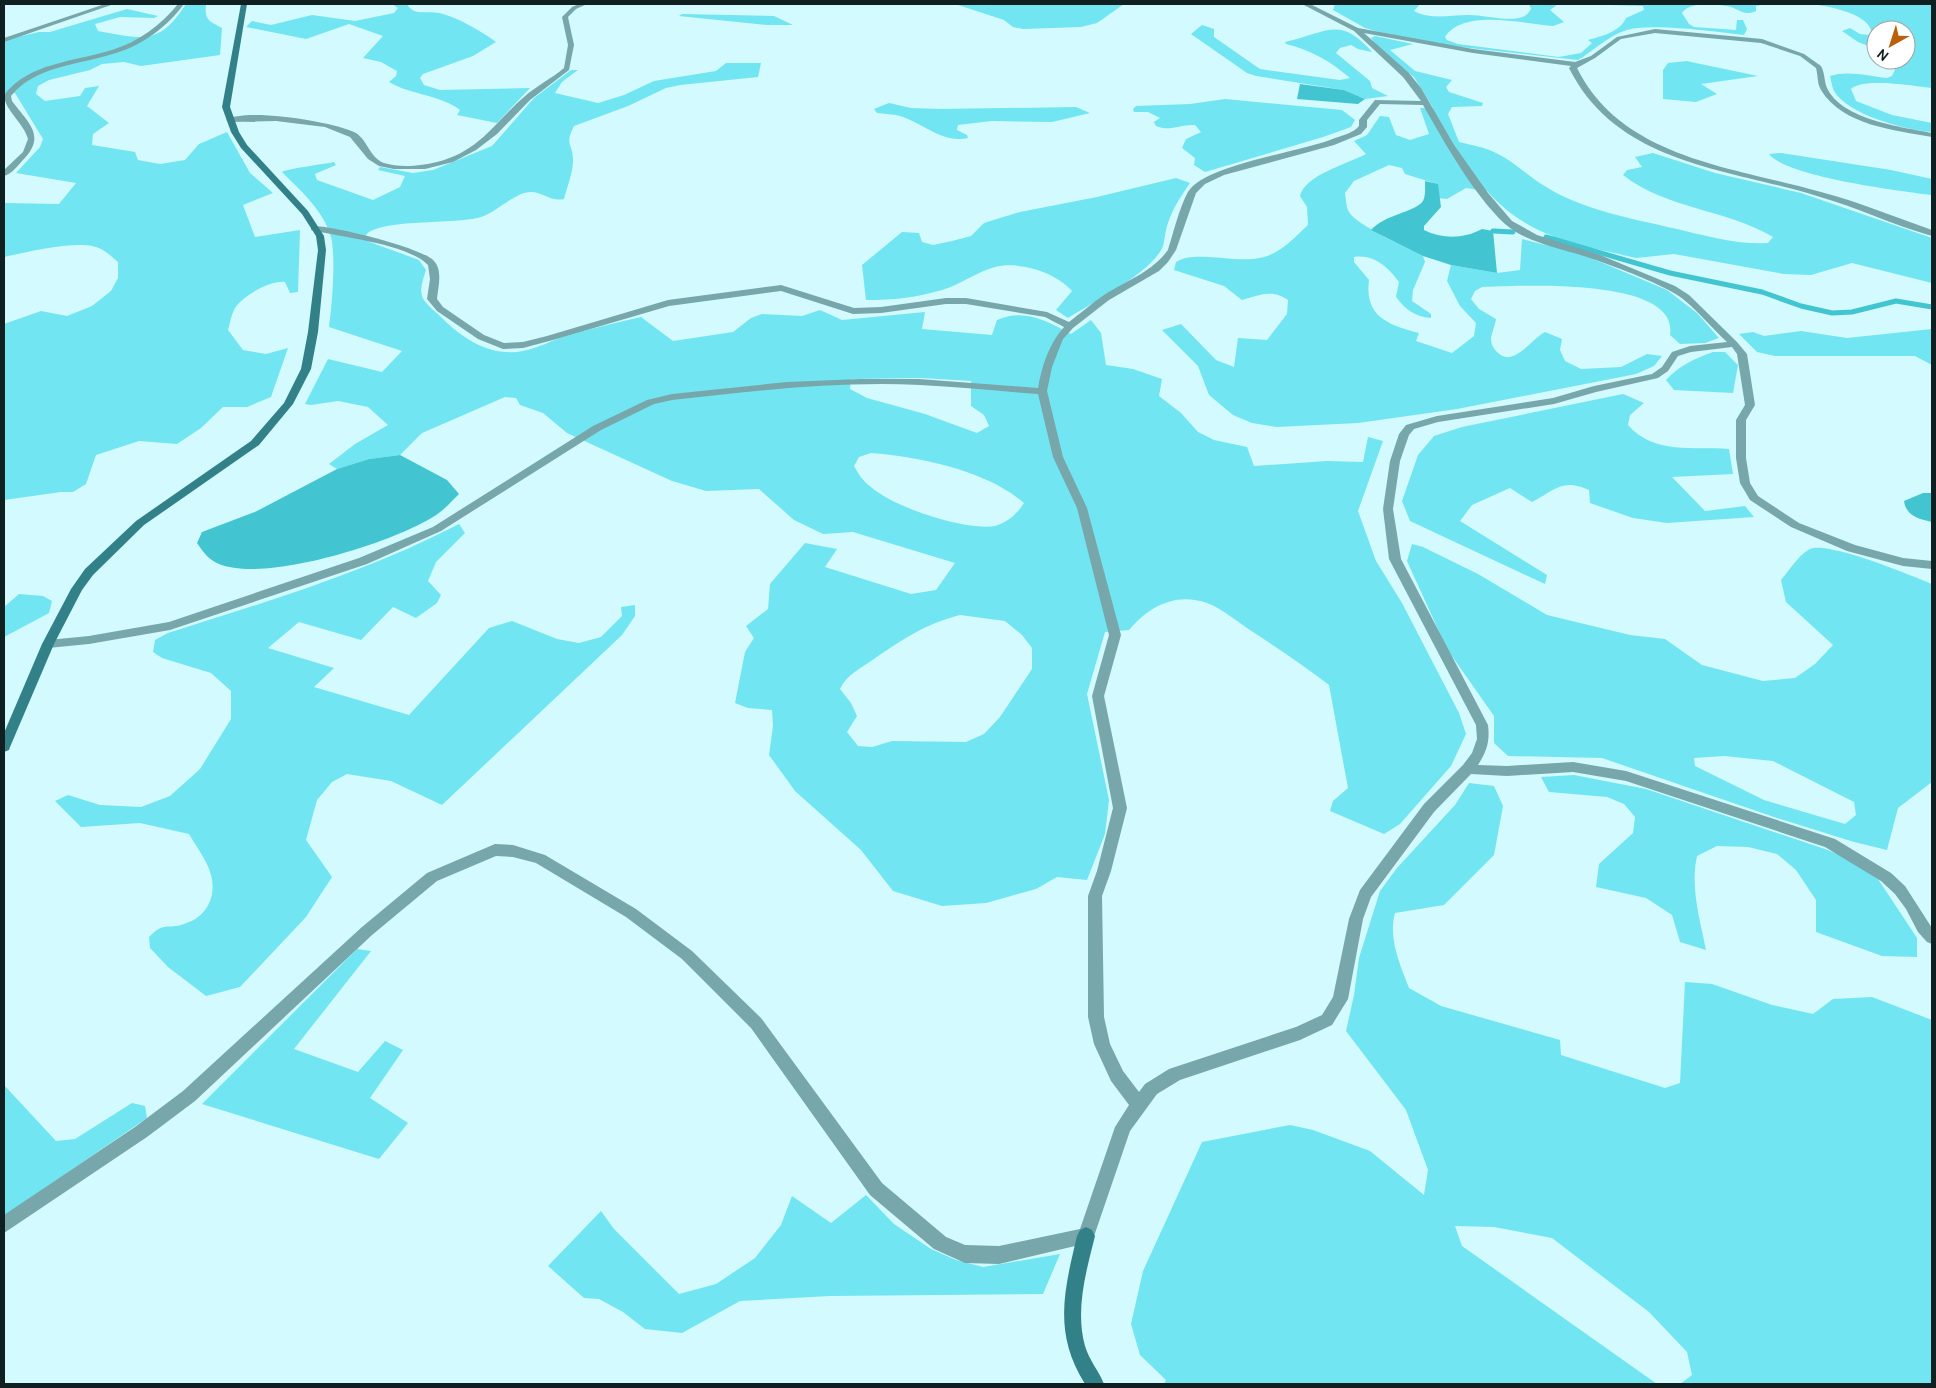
<svg xmlns="http://www.w3.org/2000/svg" width="1936" height="1388" viewBox="0 0 1936 1388" font-family="Cabin,sans-serif">
<style>
.green{fill:#71e5f1;fill-rule:evenodd}
.water{fill:#42c5d1}
.lines{fill:none;stroke-linecap:round;stroke-linejoin:round}
.stream{stroke:#42c5d1;stroke-width:5}
.street{fill:#77a6ab;fill-rule:evenodd}
.secondary{fill:#338188;fill-rule:evenodd}
</style>
<rect width="100%" height="100%" fill="#d3fafe"/>
<!-- green -->
<path class="green" d="M 186,4 L 216,4 L 206,5 C 204,20 210,22 222,28 L 220,55 L 141,66 L 124,62 L 102,64 L 90,70 L 49,80 L 38,86 L 36,94 L 45,101 L 80,96 L 85,88 L 99,86 L 87,106 L 109,123 L 93,134 L 92,145 L 135,152 L 138,160 L 160,164 L 185,160 L 199,144 L 227,132 L 250,173 L 273,193 L 243,205 L 255,237 L 300,230 L 298,292 L 290,293 L 285,282 C 270,280 240,297 234,310 C 231,316 230,323 228,330 L 243,350 L 266,354 L 288,348 L 271,397 L 247,407 L 223,407 L 201,428 L 177,444 L 139,441 L 96,455 L 86,484 L 73,492 L 61,492 L 4,500 L 4,324 L 41,311 L 67,316 L 92,306 L 111,291 L 118,278 L 118,262 C 110,255 103,248 92,246 C 70,242 27,252 4,257 L 4,203 L 59,204 L 76,183 L 16,173 L 40,147 L 43,139 L 15,93 L 4,93 L 4,40 L 39,32 L 50,32 L 127,9 L 158,16 L 154,18 L 120,17 L 95,24 L 98,31 C 143,39 159,46 186,4 Z
M 392,4 L 407,4 C 414,17 427,10 439,13 C 455,16 483,32 496,42 L 473,56 L 423,74 L 420,78 L 424,85 L 440,90 L 530,88 L 497,123 L 457,115 L 460,110 C 441,95 411,95 389,82 L 396,76 L 397,71 L 381,62 L 363,58 L 383,36 L 349,24 L 306,39 L 246,27 L 252,21 L 271,25 L 312,15 L 355,21 L 394,13 L 398,8 Z
M 955,4 L 1124,4 L 1097,23 L 1081,27 L 1023,29 L 1013,27 L 1004,20 Z
M 1335,4 L 1420,4 L 1414,11 C 1430,20 1450,15 1468,15 C 1485,15 1502,21 1519,18 C 1525,17 1528,14 1531,9 L 1529,4 L 1558,4 L 1550,10 L 1564,22 L 1553,26 C 1523,24 1464,8 1445,37 L 1447,40 L 1458,44 L 1559,57 L 1581,53 L 1592,43 L 1588,40 C 1602,36 1620,32 1626,18 L 1644,10 L 1643,6 L 1578,4 L 1765,4 L 1756,6 L 1756,11 C 1743,17 1739,8 1727,6 C 1714,4 1690,1 1682,13 L 1689,24 L 1694,27 L 1736,30 L 1737,20 L 1743,20 L 1747,29 L 1744,35 C 1716,32 1648,22 1624,31 C 1607,37 1593,51 1578,60 L 1451,46 L 1379,32 L 1365,28 L 1333,10 Z
M 1811,4 L 1932,4 L 1932,88 C 1916,86 1862,77 1851,89 L 1856,101 L 1892,115 L 1932,123 L 1932,132 C 1906,130 1848,115 1834,91 C 1832,87 1831,80 1830,76 C 1847,70 1869,76 1887,78 L 1892,76 L 1898,63 L 1894,60 L 1906,60 L 1906,30 L 1876,30 L 1876,49 L 1858,42 L 1842,31 L 1850,28 L 1860,34 L 1869,35 L 1872,33 C 1869,13 1827,6 1811,4 Z
M 682,14 L 774,16 L 793,25 L 767,25 L 679,16 Z
M 1202,25 L 1214,29 L 1214,37 L 1260,69 L 1340,80 L 1350,78 C 1330,61 1311,50 1286,44 L 1285,42 C 1327,33 1339,15 1372,52 L 1358,49 L 1351,45 L 1340,48 L 1336,53 L 1370,81 L 1372,88 L 1388,96 L 1365,99 L 1344,90 L 1256,76 L 1247,73 L 1191,34 Z
M 1375,36 L 1413,44 L 1390,50 L 1415,71 L 1452,80 L 1446,87 L 1449,92 L 1483,103 L 1482,106 L 1452,107 L 1448,114 L 1459,142 C 1471,145 1485,147 1496,153 C 1513,161 1527,175 1543,185 C 1581,210 1634,219 1677,229 C 1707,236 1738,245 1768,243 L 1773,237 C 1726,209 1666,209 1623,175 L 1627,170 L 1642,167 L 1635,157 L 1653,153 L 1715,173 L 1801,193 L 1932,238 L 1932,283 L 1852,263 L 1811,275 L 1784,274 L 1674,254 L 1636,258 L 1592,248 L 1584,255 L 1667,290 L 1697,313 L 1719,338 L 1705,343 L 1680,344 L 1670,335 C 1680,276 1518,286 1482,287 L 1475,291 L 1471,299 L 1479,309 L 1496,319 C 1495,326 1492,332 1491,338 C 1491,344 1493,348 1497,352 C 1513,369 1531,339 1545,332 L 1562,339 L 1560,350 L 1565,361 L 1581,369 L 1621,367 L 1647,354 L 1662,356 L 1654,366 L 1636,374 L 1457,409 L 1358,423 L 1277,427 L 1252,423 L 1233,415 L 1209,395 L 1198,366 L 1162,330 L 1181,324 L 1216,360 L 1234,367 L 1238,338 L 1267,340 L 1287,314 L 1288,300 C 1272,289 1260,295 1242,300 L 1224,286 L 1174,270 L 1176,262 C 1196,249 1238,265 1264,257 C 1282,252 1295,237 1308,225 L 1307,207 L 1300,196 C 1305,175 1347,164 1366,154 L 1354,141 L 1367,135 L 1380,116 L 1389,117 L 1396,135 L 1410,140 L 1429,134 L 1420,108 L 1433,108 L 1414,77 L 1381,51 L 1371,38 ZM 1389,165 L 1402,168 L 1405,174 L 1437,184 L 1438,198 L 1447,199 L 1466,188 L 1487,191 C 1506,212 1526,226 1553,236 L 1549,246 L 1522,239 L 1520,270 L 1497,273 L 1451,265 L 1447,281 L 1460,306 L 1476,323 L 1474,336 L 1452,353 L 1416,341 L 1419,333 C 1389,325 1364,317 1369,280 L 1354,262 L 1354,257 C 1374,254 1388,267 1399,282 L 1396,297 C 1405,309 1415,317 1431,318 L 1431,314 L 1412,301 L 1413,290 L 1425,262 L 1423,256 C 1408,248 1356,225 1349,212 C 1346,207 1346,199 1345,193 L 1354,181 Z
M 1687,61 L 1691,62 L 1758,76 L 1701,84 L 1717,94 L 1696,102 L 1663,99 L 1663,70 L 1668,63 Z
M 726,63 L 761,63 L 758,77 L 680,85 L 666,88 L 628,106 L 574,126 C 564,146 573,143 573,160 C 573,173 567,187 564,199 C 551,202 543,192 531,192 C 515,192 497,212 481,217 C 455,225 380,218 366,235 L 367,241 L 419,260 L 426,270 C 416,299 422,299 442,318 C 464,340 494,359 527,350 C 540,347 551,341 563,337 C 589,329 615,323 641,317 L 673,341 L 733,332 L 751,318 L 762,314 L 802,316 L 820,310 L 842,320 L 925,312 L 922,329 L 992,335 L 997,320 C 1024,308 1047,321 1071,334 L 1091,320 L 1101,333 L 1106,365 L 1133,369 L 1162,379 L 1159,396 L 1181,413 L 1198,432 L 1214,440 L 1247,447 L 1254,466 L 1327,461 L 1363,462 L 1368,437 L 1383,441 L 1358,511 L 1376,561 L 1402,603 L 1459,713 L 1466,734 L 1451,766 L 1400,824 L 1384,834 L 1330,811 L 1333,801 L 1348,788 L 1329,685 C 1304,666 1279,649 1253,632 C 1239,623 1223,609 1207,603 C 1176,592 1149,606 1129,630 L 1105,632 L 1087,694 L 1109,800 L 1105,834 L 1087,880 L 1057,877 L 1036,889 L 986,903 L 942,906 L 893,891 L 861,850 L 795,791 L 769,755 L 773,726 L 772,710 L 748,708 L 735,703 L 745,652 L 754,638 L 746,626 L 768,609 L 770,584 L 805,543 L 837,549 L 825,567 L 911,594 L 936,590 L 955,563 L 853,532 L 823,534 L 794,520 L 759,489 L 706,491 L 672,481 L 567,433 L 543,413 L 520,405 L 516,398 L 505,397 L 422,433 L 400,455 L 369,459 L 337,469 L 329,464 L 355,444 L 388,425 L 368,407 L 338,401 L 311,405 L 305,404 L 328,359 L 382,372 L 402,351 L 329,327 C 332,307 336,256 331,237 C 324,211 300,190 282,172 C 286,169 324,164 334,162 L 336,165 L 315,174 L 317,180 L 373,200 L 400,187 L 405,176 L 378,170 L 380,167 L 413,173 L 433,170 L 492,146 L 534,98 L 571,70 L 578,70 L 562,82 L 555,93 L 598,103 L 624,95 L 654,81 L 716,71 ZM 922,378 L 971,381 L 971,406 L 984,415 L 989,426 L 977,433 L 925,414 L 867,398 L 850,389 L 851,379 ZM 871,453 C 920,457 986,470 1024,503 C 1018,513 1007,523 995,526 C 965,531 893,507 871,487 C 863,481 859,475 854,466 L 859,457 ZM 960,615 L 1005,621 L 1022,635 L 1032,648 L 1032,669 L 1000,717 L 984,734 L 966,742 L 892,741 L 872,747 L 858,746 L 847,732 L 857,716 L 851,703 L 840,689 C 847,674 860,669 874,659 C 903,639 925,624 960,615 Z
M 1225,99 L 1342,110 L 1355,120 L 1351,127 L 1323,137 L 1205,172 L 1194,165 L 1195,158 L 1182,148 L 1186,139 L 1201,132 L 1195,125 C 1180,124 1170,132 1156,126 L 1154,122 L 1160,118 L 1148,112 L 1134,112 L 1133,109 L 1136,106 L 1190,104 Z
M 889,103 L 911,108 L 941,109 L 1076,107 L 1090,113 L 1052,122 L 992,121 L 958,125 L 957,130 L 967,135 L 968,138 C 943,144 923,123 900,116 C 893,114 884,114 877,113 L 874,109 Z
M 1781,153 L 1891,170 L 1932,179 L 1932,195 C 1901,191 1787,177 1769,154 Z
M 1176,178 L 1190,183 C 1181,196 1173,208 1168,223 C 1165,231 1165,239 1163,246 C 1153,272 1092,303 1068,318 L 1056,310 L 1072,291 C 1056,272 1019,261 995,267 C 976,272 960,285 942,290 C 913,298 895,300 866,300 L 862,265 L 902,232 L 919,233 L 922,242 L 933,245 L 952,241 L 971,236 L 984,223 L 1020,212 L 1097,197 Z
M 1932,329 L 1932,365 L 1915,356 L 1775,356 L 1757,352 L 1739,334 L 1753,332 L 1764,336 L 1801,331 L 1847,338 Z
M 1713,352 L 1725,352 L 1738,365 L 1733,393 L 1674,390 L 1666,380 C 1680,365 1694,359 1713,352 Z
M 1623,394 L 1644,403 L 1630,415 L 1628,425 C 1654,455 1693,446 1729,449 L 1733,474 L 1672,477 L 1705,511 L 1745,506 L 1754,517 L 1667,523 L 1633,518 L 1590,503 L 1589,490 C 1561,478 1556,490 1532,502 L 1510,488 L 1472,505 L 1460,521 L 1547,575 L 1545,584 L 1410,521 L 1402,501 L 1418,455 L 1434,436 L 1462,427 Z
M 459,524 L 465,533 L 436,562 L 428,581 L 441,595 L 437,603 L 416,618 L 393,607 L 361,640 L 299,622 L 268,648 L 334,668 L 314,687 L 409,715 L 489,628 L 512,621 L 557,639 L 579,643 L 601,637 L 622,616 L 621,607 L 635,605 L 635,616 L 622,635 L 442,805 L 391,781 L 347,774 L 332,782 L 317,800 L 306,840 L 332,877 L 306,917 L 240,987 L 206,996 L 168,967 L 150,948 L 149,937 C 165,921 166,930 184,924 C 206,918 217,897 211,875 C 208,862 196,846 189,834 L 140,823 L 81,827 L 55,801 L 68,795 L 100,805 L 141,807 L 170,796 L 200,769 L 231,719 L 231,691 L 211,673 L 162,658 L 153,652 L 155,640 L 168,633 C 266,602 367,572 459,524 Z
M 1412,544 L 1423,547 L 1478,574 L 1547,615 L 1630,635 L 1665,639 L 1702,665 L 1763,681 L 1795,678 L 1815,664 L 1833,645 L 1786,602 L 1781,580 C 1789,571 1799,554 1810,549 C 1828,541 1910,575 1932,584 L 1932,782 L 1898,808 L 1887,850 L 1854,842 L 1774,817 L 1602,758 L 1508,756 L 1494,743 L 1494,716 L 1447,649 L 1407,561 ZM 1724,756 L 1773,761 L 1854,802 L 1856,815 L 1845,824 L 1764,800 L 1695,766 L 1694,758 Z
M 19,594 L 43,596 L 52,601 L 49,613 L 4,637 L 4,607 Z
M 1574,775 L 1646,789 L 1825,849 L 1847,858 L 1878,879 L 1917,938 L 1917,957 L 1882,956 L 1816,932 L 1816,900 L 1796,870 L 1777,854 L 1748,847 L 1717,846 L 1697,856 C 1690,887 1700,920 1706,950 L 1680,942 L 1672,915 L 1646,898 L 1596,887 L 1599,864 L 1633,833 L 1635,817 L 1624,804 L 1607,797 L 1549,792 L 1541,777 Z
M 1469,783 L 1494,786 L 1503,806 L 1494,855 L 1444,905 L 1395,913 C 1388,939 1400,964 1409,988 L 1441,1006 L 1560,1040 L 1561,1055 L 1665,1088 L 1680,1083 L 1685,982 L 1712,984 L 1772,1005 L 1813,1014 L 1833,999 L 1872,997 L 1932,1020 L 1932,1384 L 1680,1384 L 1692,1375 L 1687,1352 L 1649,1312 L 1552,1238 L 1494,1227 L 1455,1226 L 1462,1246 L 1657,1384 L 1164,1384 L 1166,1380 L 1140,1355 L 1131,1324 L 1143,1271 L 1202,1142 L 1290,1125 L 1313,1130 L 1370,1151 L 1424,1195 L 1428,1170 L 1406,1110 L 1346,1031 L 1354,995 L 1359,958 L 1380,891 L 1397,868 L 1455,805 Z
M 357,949 L 371,951 L 294,1049 L 358,1072 L 385,1041 L 403,1050 L 370,1098 L 408,1123 L 379,1159 L 202,1104 Z
M 4,1085 L 56,1141 L 75,1139 L 132,1103 L 145,1106 L 147,1118 L 4,1216 Z
M 866,1195 L 894,1224 L 931,1249 L 956,1260 L 983,1267 L 1060,1254 L 1043,1294 L 830,1296 L 740,1301 L 682,1333 L 645,1329 L 623,1312 L 599,1299 L 584,1298 L 548,1266 L 601,1211 L 614,1229 L 679,1294 L 716,1284 L 755,1258 L 781,1225 L 792,1196 L 831,1223 Z"/>
<!-- water -->
<path class="water" d="M 1300,84 L 1344,90 L 1365,99 L 1358,104 L 1297,99 Z
M 1425,181 L 1438,184 L 1441,207 L 1424,226 L 1424,230 C 1442,239 1464,239 1482,229 L 1493,231 L 1497,273 L 1451,265 L 1423,256 L 1371,230 C 1385,214 1414,213 1423,201 C 1426,195 1425,187 1425,181 Z
M 400,455 L 447,480 L 459,494 C 451,502 443,511 433,517 C 391,543 266,583 219,564 C 209,560 203,552 197,543 L 202,532 L 257,511 L 337,469 L 369,459 Z
M 1923,493 L 1932,493 L 1932,522 C 1919,519 1906,516 1904,501 Z"/>
<g class="lines">
<!-- stream -->
<path class="stream" d="M 1493,231 L 1513,232
M 1546,237 L 1670,273 L 1762,292 L 1801,306 L 1832,313 L 1852,312 L 1896,301 L 1932,307"/>
<!-- street -->
<path class="street" d="M 105,4 L 114,4 L 4,42 L 4,38 Z
M 178,4 L 184,4 C 168,26 143,45 116,53 C 80,65 36,65 11,96 L 12,101 C 29,124 47,136 22,161 C 17,167 11,174 4,176 L 4,170 L 23,152 L 28,139 C 24,123 5,111 4,95 C 30,62 74,62 112,50 C 138,42 161,25 178,4 Z
M 579,4 L 587,4 L 576,9 L 568,17 L 574,45 L 569,70 L 530,100 L 497,134 L 476,150 L 453,162 L 425,169 L 394,169 L 379,166 L 368,159 L 350,137 L 325,127 L 276,121 L 230,122 L 226,120 C 244,107 336,122 356,133 C 368,141 370,158 384,163 C 399,168 422,166 437,162 C 480,151 494,123 524,97 C 536,86 551,79 564,68 L 568,45 L 562,17 L 572,7 Z
M 1302,4 L 1310,4 L 1358,28 L 1473,49 L 1575,62 L 1591,56 L 1617,37 L 1655,29 L 1762,39 L 1804,54 L 1821,66 C 1825,73 1824,81 1827,88 C 1842,120 1902,127 1932,133 L 1932,137 C 1895,130 1843,126 1821,90 C 1817,84 1818,75 1816,68 L 1800,56 L 1761,43 L 1655,33 L 1621,39 L 1595,58 L 1577,68 C 1622,159 1734,167 1821,192 C 1859,202 1895,217 1932,230 L 1932,236 C 1893,225 1856,207 1817,196 C 1726,168 1617,164 1569,68 L 1571,66 L 1473,53 L 1364,33 L 1409,73 L 1421,88 L 1454,145 L 1488,193 L 1512,221 L 1537,235 L 1600,255 L 1675,286 L 1689,295 L 1737,342 L 1747,354 L 1755,405 L 1746,420 L 1746,458 L 1750,483 L 1758,496 L 1799,523 L 1855,545 L 1903,558 L 1932,561 L 1932,569 L 1903,566 L 1847,551 L 1791,527 L 1750,500 L 1740,483 L 1736,458 L 1736,420 L 1745,405 L 1737,354 L 1732,347 L 1691,352 L 1678,356 L 1668,371 L 1658,378 L 1596,392 L 1554,404 L 1438,422 L 1414,429 L 1409,435 L 1400,461 L 1393,509 L 1401,559 L 1488,725 C 1490,741 1487,751 1478,765 L 1507,766 L 1573,762 L 1626,771 L 1835,839 L 1891,873 L 1905,886 L 1932,928 L 1932,944 L 1927,942 L 1918,932 L 1906,909 L 1895,894 L 1881,881 L 1825,847 L 1626,781 L 1573,772 L 1507,776 L 1471,774 L 1434,812 L 1371,897 L 1363,919 L 1348,999 L 1332,1025 L 1300,1040 L 1180,1080 L 1157,1094 L 1130,1131 L 1092,1242 L 999,1264 L 965,1263 L 934,1249 L 870,1195 L 751,1028 L 682,959 L 626,917 L 536,863 L 513,857 L 496,856 L 437,881 L 372,935 L 195,1101 L 147,1137 L 4,1233 L 4,1215 L 135,1127 L 183,1091 L 362,927 L 427,873 L 495,844 L 513,845 L 545,855 L 636,909 L 692,951 L 761,1018 L 882,1183 L 946,1237 L 965,1245 L 999,1246 L 1080,1229 L 1115,1127 L 1129,1105 L 1111,1081 L 1094,1044 L 1088,1017 L 1088,896 L 1097,871 L 1113,808 L 1092,696 L 1109,635 L 1077,508 L 1053,457 L 1038,394 C 998,391 959,387 920,385 C 837,381 754,391 672,400 L 654,404 L 601,430 L 441,531 L 367,564 L 170,630 L 89,644 L 48,648 L 42,644 L 48,640 L 89,636 L 169,622 L 359,558 L 433,527 L 593,426 L 647,400 L 672,394 L 787,382 L 860,379 L 919,379 L 1038,388 C 1042,365 1049,344 1064,327 L 1045,317 L 966,304 L 946,304 L 881,313 L 853,314 L 781,291 L 669,306 L 553,340 L 523,348 L 503,349 L 478,339 L 437,311 L 427,299 L 430,279 L 428,265 C 408,244 340,237 311,230 L 311,226 C 328,224 424,248 434,261 C 443,271 438,287 437,299 L 443,307 L 484,335 L 504,343 L 523,342 L 547,336 L 668,300 L 781,285 L 854,308 L 881,307 L 946,298 L 966,298 L 1047,312 L 1069,322 C 1081,313 1092,303 1104,295 C 1126,281 1152,272 1168,250 C 1173,234 1180,206 1188,192 C 1205,164 1303,152 1335,138 C 1344,135 1353,133 1359,126 L 1359,120 L 1375,100 L 1421,101 L 1403,77 L 1354,31 ZM 1380,104 L 1423,105 C 1445,143 1473,194 1505,224 C 1528,244 1565,249 1593,259 C 1616,267 1665,285 1683,299 C 1699,312 1712,328 1727,342 L 1690,346 L 1672,352 L 1662,367 L 1652,374 L 1594,386 L 1553,398 L 1437,416 L 1406,425 L 1399,434 L 1390,461 L 1383,509 L 1389,559 L 1476,725 L 1477,739 L 1472,753 L 1463,765 L 1424,804 L 1360,890 L 1349,919 L 1333,997 L 1322,1015 L 1296,1027 L 1169,1069 L 1145,1084 L 1139,1092 L 1123,1071 L 1110,1044 L 1104,1017 L 1102,896 L 1111,871 L 1127,808 L 1104,696 L 1121,635 L 1087,508 L 1063,457 L 1047,391 L 1052,367 L 1063,339 L 1073,328 L 1109,300 L 1159,271 L 1168,262 L 1176,250 L 1196,193 L 1205,184 L 1224,175 L 1334,145 L 1361,134 L 1367,127 L 1367,120 Z"/>
<!-- secondary -->
<path class="secondary" d="M 241,4 L 247,4 L 230,107 L 239,132 L 247,145 L 308,211 L 324,236 L 326,250 L 318,332 L 311,369 L 293,404 L 259,445 L 144,525 L 93,575 L 82,590 L 54,644 L 10,747 L 9,750 L 4,752 L 4,733 L 42,644 L 71,589 L 85,569 L 136,521 L 251,441 L 284,403 L 301,369 L 308,332 L 318,250 L 316,236 L 302,214 L 241,148 L 231,132 L 222,107 Z
M 1086,1227 L 1092,1230 L 1095,1236 C 1086,1272 1075,1310 1085,1346 C 1089,1360 1099,1371 1104,1384 L 1085,1384 C 1053,1333 1064,1291 1077,1236 L 1080,1230 Z"/>
</g>
<!-- border -->
<rect width="1936" height="1388" fill="none" stroke="#101f20" stroke-width="10"/>
<!-- north arrow -->
<g transform="translate(1891 45) rotate(219)"><circle r="24" fill="#ffffff" stroke="#9fa5a6"/>
<path d="M0-4L9 19L0 12L-9 19Z" fill="#bb5f08"/>
<text y="-8" font-size="14" font-weight="bold" text-anchor="middle" fill="#101f20">N</text>
</g>
</svg>
